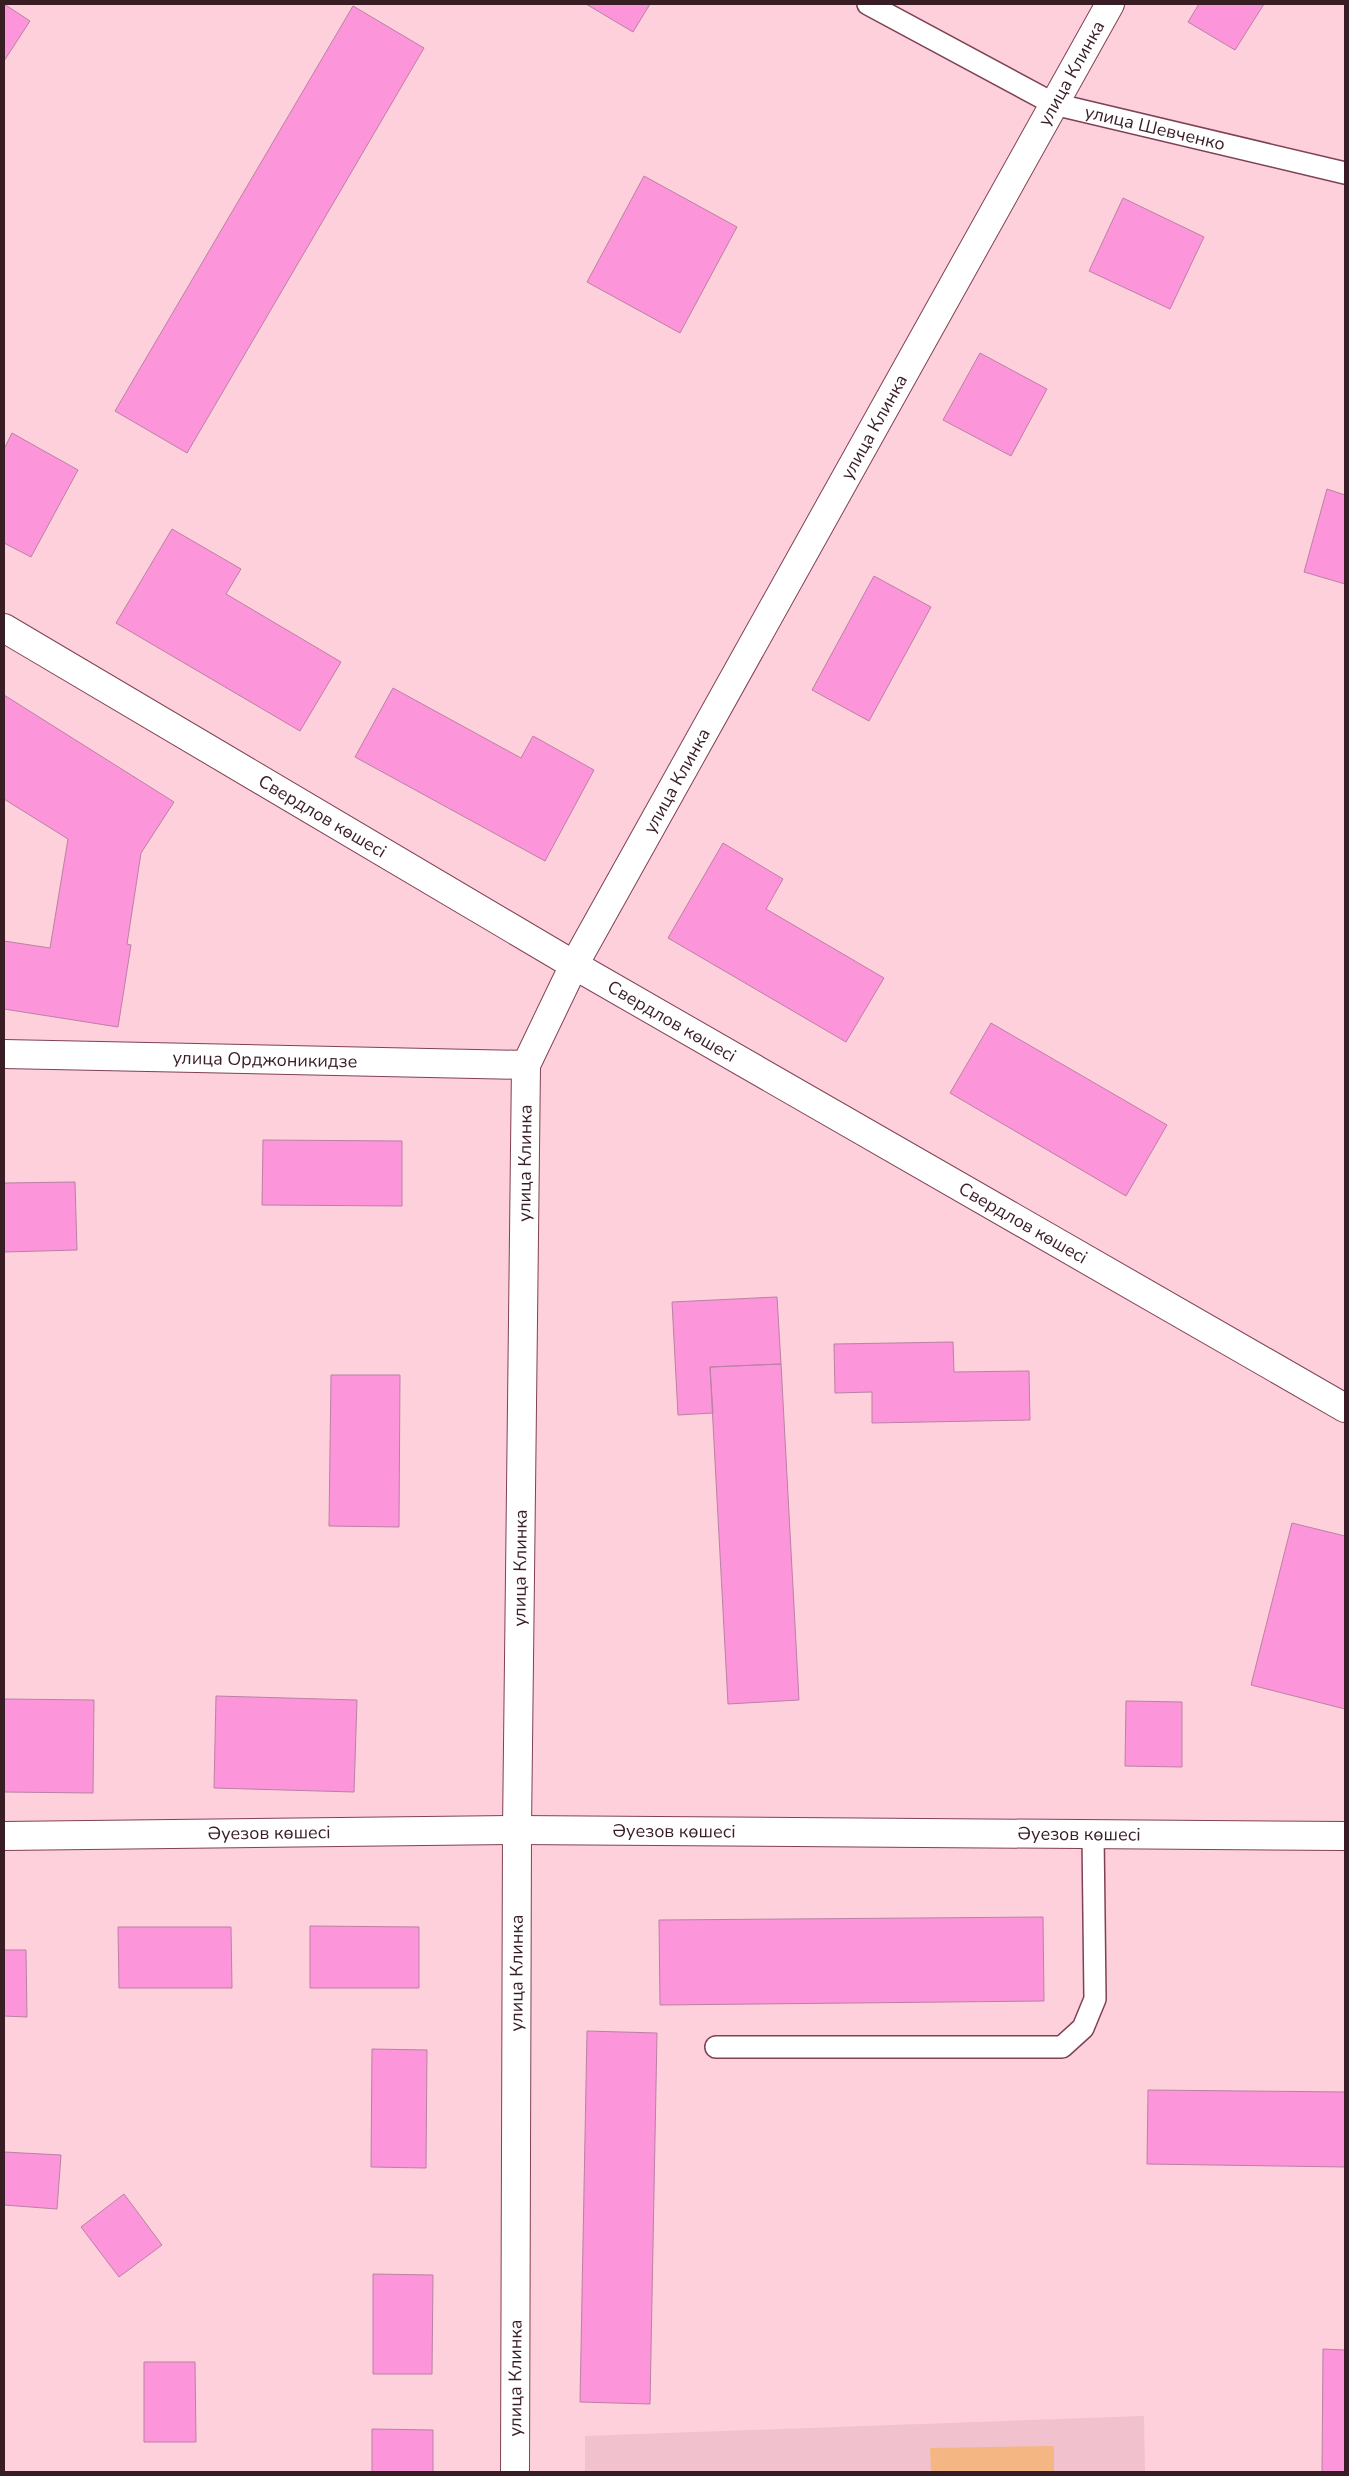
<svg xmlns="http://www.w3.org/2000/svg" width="1349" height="2476" viewBox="0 0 1349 2476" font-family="'Nunito Sans',sans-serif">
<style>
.built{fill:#f1c1ce}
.green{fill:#f4b784}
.building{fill:#fc95d9;stroke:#bb81a5}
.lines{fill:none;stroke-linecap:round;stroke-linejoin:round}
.lane-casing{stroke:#7f4255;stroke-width:24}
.street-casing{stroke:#7f4255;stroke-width:30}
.lane{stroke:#fff;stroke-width:21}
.street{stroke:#fff;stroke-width:28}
.labels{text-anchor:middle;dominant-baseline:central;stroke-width:4;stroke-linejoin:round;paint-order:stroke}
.street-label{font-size:18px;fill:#381d25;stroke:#fdd0db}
</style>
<rect width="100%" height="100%" fill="#fdd0db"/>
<!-- built -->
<path class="built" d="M 1144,2416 L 1145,2472 L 585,2472 L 585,2436 Z"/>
<!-- green -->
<path class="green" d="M 1054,2446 L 1054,2472 L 931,2472 L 930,2448 Z"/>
<!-- building -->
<path class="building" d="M 4,4 L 30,21 L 4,61 Z
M 586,4 L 650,4 L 633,32 Z
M 1199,4 L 1264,4 L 1235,50 L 1188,22 Z
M 353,6 L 424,48 L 187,453 L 115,411 Z
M 644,176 L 737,227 L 680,333 L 587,282 Z
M 1123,198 L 1204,237 L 1170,309 L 1089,271 Z
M 980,353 L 1047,389 L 1011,456 L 943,420 Z
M 12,433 L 78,470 L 31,557 L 4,543 L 4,449 Z
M 1327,489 L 1345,495 L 1345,584 L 1304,572 Z
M 172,529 L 241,569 L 226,594 L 341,662 L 300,731 L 116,623 Z
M 874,576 L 931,607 L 869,721 L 812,690 Z
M 393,688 L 521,758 L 533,736 L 594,770 L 545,861 L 355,757 Z
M 4,695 L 174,802 L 141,853 L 127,944 L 131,945 L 118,1027 L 4,1009 L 4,941 L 50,948 L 68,839 L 4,799 Z
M 723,843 L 783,879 L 766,909 L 884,978 L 846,1042 L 668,938 Z
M 991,1023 L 1167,1125 L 1126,1196 L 950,1093 Z
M 263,1140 L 402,1141 L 402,1206 L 262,1205 Z
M 75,1182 L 77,1250 L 4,1252 L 4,1183 Z
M 777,1297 L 781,1364 L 710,1367 L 713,1413 L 678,1415 L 672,1302 Z
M 953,1342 L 954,1372 L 1029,1371 L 1030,1420 L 872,1423 L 872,1392 L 835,1393 L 834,1344 Z
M 781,1364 L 799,1700 L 728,1704 L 710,1367 Z
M 331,1375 L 400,1375 L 399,1527 L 329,1526 Z
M 1292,1523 L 1345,1536 L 1345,1709 L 1251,1685 Z
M 216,1696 L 357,1700 L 354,1792 L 214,1788 Z
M 4,1699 L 94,1700 L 93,1793 L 4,1792 Z
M 1126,1701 L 1182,1702 L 1182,1767 L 1125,1766 Z
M 1043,1917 L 1044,2001 L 660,2005 L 659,1920 Z
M 310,1926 L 419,1927 L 419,1988 L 310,1988 Z
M 118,1927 L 231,1927 L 232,1988 L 119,1988 Z
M 4,1950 L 26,1950 L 27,2017 L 4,2016 Z
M 587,2031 L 657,2033 L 650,2404 L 580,2402 Z
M 372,2049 L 427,2050 L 426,2168 L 371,2167 Z
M 1148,2090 L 1345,2092 L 1345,2167 L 1147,2164 Z
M 4,2152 L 61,2155 L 57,2209 L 4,2205 Z
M 124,2194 L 162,2245 L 119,2277 L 81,2227 Z
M 373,2274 L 433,2275 L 432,2374 L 373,2374 Z
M 1323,2349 L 1345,2350 L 1345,2472 L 1322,2472 Z
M 144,2362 L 195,2362 L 196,2442 L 144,2442 Z
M 372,2429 L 433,2430 L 433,2472 L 372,2472 Z"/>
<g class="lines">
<!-- lane casing -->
<g class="lane-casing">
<g id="lane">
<path id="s1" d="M 868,4 L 1054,104 L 1345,173"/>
<path d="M 716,2047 L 1062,2047 L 1083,2028 L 1095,1999 L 1093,1834"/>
</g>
</g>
<!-- street casing -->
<g class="street-casing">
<g id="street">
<path id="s2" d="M 4,628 L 574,965 L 1345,1408"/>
<path id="s3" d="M 4,1054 L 526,1065"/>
<path id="s4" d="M 4,1836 L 517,1830 L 1345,1836"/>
<path id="s5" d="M 515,2472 L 517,1830 L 526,1065 L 574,965 L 1110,4"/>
</g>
</g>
<!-- lane -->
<use href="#lane" class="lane"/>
<!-- street -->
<use href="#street" class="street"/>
</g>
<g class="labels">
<!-- street labels -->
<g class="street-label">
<text stroke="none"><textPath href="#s5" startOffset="2539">улица Клинка</textPath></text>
<text stroke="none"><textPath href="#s1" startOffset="315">улица Шевченко</textPath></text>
<text stroke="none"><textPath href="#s5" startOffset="2134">улица Клинка</textPath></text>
<text stroke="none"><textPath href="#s5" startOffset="1729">улица Клинка</textPath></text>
<text stroke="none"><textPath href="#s2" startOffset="370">Свердлов көшесі</textPath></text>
<text stroke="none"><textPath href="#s2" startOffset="775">Свердлов көшесі</textPath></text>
<text stroke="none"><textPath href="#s3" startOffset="261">улица Орджоникидзе</textPath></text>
<text stroke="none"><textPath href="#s5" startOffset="1309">улица Клинка</textPath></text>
<text stroke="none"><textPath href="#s2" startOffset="1180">Свердлов көшесі</textPath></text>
<text stroke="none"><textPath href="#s5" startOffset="904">улица Клинка</textPath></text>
<text stroke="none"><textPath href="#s4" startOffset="670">Әуезов көшесі</textPath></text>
<text stroke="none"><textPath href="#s4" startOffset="265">Әуезов көшесі</textPath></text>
<text stroke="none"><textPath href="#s4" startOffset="1075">Әуезов көшесі</textPath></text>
<text stroke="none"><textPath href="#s5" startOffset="499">улица Клинка</textPath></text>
<text stroke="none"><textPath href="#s5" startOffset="94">улица Клинка</textPath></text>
</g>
</g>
<!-- border -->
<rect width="1349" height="2476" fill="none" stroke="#381d25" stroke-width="10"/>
</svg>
